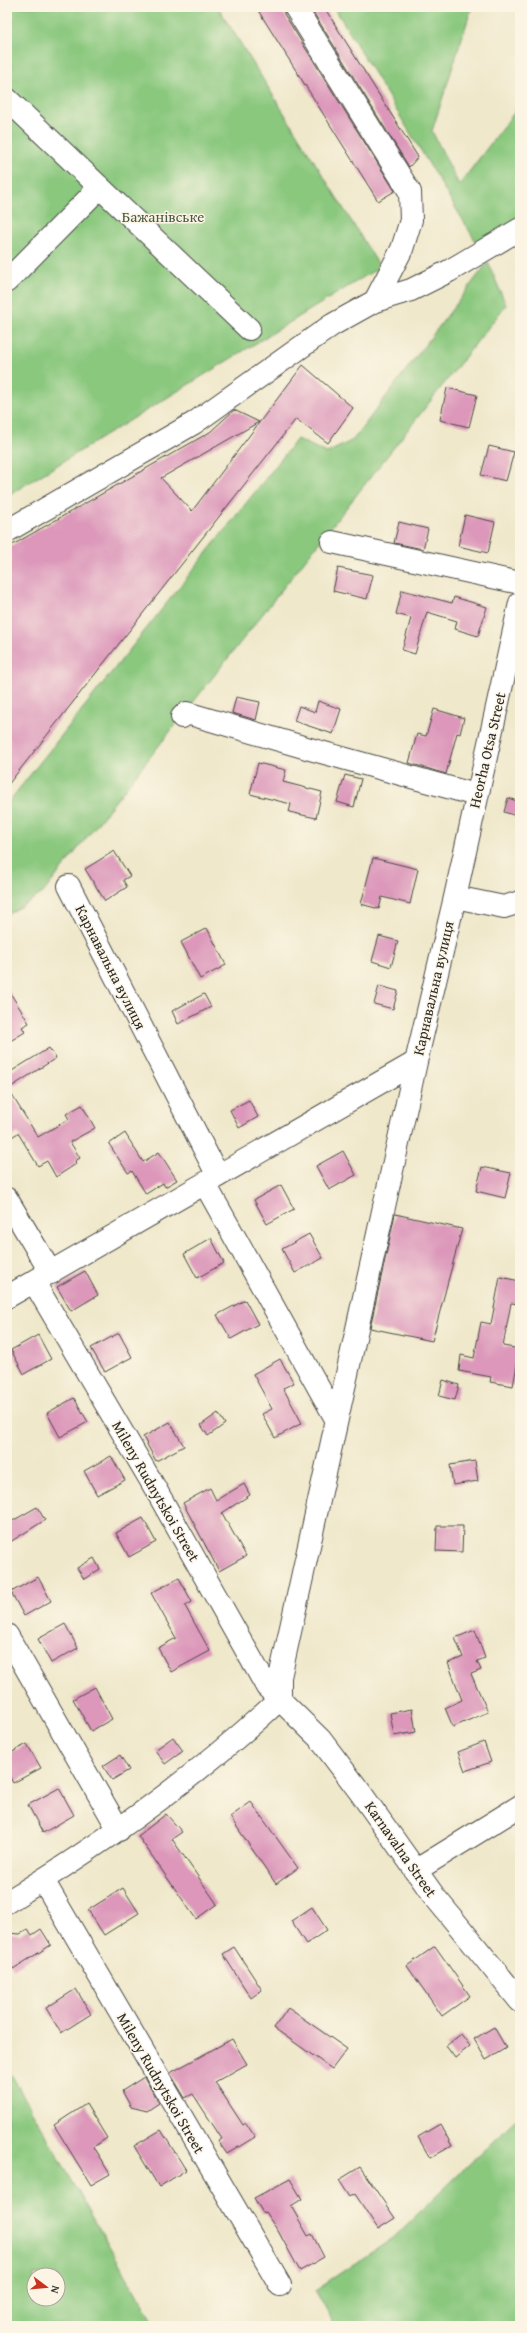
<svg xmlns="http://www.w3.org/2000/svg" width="527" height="2333" viewBox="0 0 527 2333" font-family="'Gentium Book Plus',serif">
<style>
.green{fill:#8ac87e;stroke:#5a7a54;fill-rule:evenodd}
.building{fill:#dc97ba}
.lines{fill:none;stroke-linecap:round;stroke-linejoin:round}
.minor-casing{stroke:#484743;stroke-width:24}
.minor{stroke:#fff;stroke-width:22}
.labels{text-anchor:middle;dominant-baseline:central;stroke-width:3;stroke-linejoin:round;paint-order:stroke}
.park-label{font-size:15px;fill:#485a44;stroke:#fcf5e5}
.street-label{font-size:15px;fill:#2b2b2b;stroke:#fcf5e5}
</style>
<rect width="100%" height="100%" fill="#fcf5e5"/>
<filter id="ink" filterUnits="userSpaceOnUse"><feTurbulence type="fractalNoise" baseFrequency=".025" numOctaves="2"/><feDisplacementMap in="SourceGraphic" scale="8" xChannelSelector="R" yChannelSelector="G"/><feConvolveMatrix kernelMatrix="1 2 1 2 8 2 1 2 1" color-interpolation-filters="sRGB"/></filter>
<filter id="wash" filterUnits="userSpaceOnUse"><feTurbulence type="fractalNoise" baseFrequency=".012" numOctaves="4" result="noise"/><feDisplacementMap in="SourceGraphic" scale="16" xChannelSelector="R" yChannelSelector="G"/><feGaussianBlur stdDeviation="0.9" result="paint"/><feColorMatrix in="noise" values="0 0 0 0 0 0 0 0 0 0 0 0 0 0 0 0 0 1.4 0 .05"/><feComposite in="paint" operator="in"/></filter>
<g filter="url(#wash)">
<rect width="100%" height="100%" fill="#efe8cb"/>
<!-- green -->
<path class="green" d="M 7,7 L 218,7 L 380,267 L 7,496 Z
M 334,7 L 472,7 L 432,131 L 459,185 L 520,105 L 520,229 L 481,250 Z
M 488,262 L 506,305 L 43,893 L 7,915 L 7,804 L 297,439 L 327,453 L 353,440 Z
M 7,2067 L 155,2326 L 7,2326 ZM 34,2275 L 58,2275 L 58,2299 L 34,2299 Z
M 520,2115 L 520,2326 L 335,2326 L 315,2290 L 393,2238 Z"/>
<g id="blocks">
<!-- building -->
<path class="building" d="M 256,7 L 283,7 L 284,14 L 395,191 L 378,201 Z
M 310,7 L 324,7 L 418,157 L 409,167 Z
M 303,365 L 353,408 L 328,443 L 296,419 L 7,786 L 7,548 L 210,432 L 234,410 L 259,422 L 161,478 L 192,511 Z
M 447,388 L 477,395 L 469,427 L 440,420 Z
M 489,446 L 514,452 L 506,481 L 481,475 Z
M 465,515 L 495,522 L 488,553 L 458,546 Z
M 399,522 L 428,529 L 423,549 L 394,543 Z
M 338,568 L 373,575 L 367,599 L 333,591 Z
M 402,590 L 452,603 L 454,597 L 487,607 L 478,636 L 455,629 L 457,621 L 427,612 L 415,654 L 402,650 L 411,618 L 396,614 Z
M 236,697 L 260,702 L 256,720 L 232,713 Z
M 318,701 L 341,709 L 333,734 L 294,721 L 299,706 L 315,712 Z
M 434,709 L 464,718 L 460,734 L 457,733 L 446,774 L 409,763 L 417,734 L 426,736 Z
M 258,763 L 286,770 L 283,782 L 322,792 L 316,818 L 289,812 L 291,804 L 250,794 Z
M 345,775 L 361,779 L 354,807 L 337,802 Z
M 508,798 L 520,802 L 520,817 L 504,812 Z
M 114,851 L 130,876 L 123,880 L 127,887 L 105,901 L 85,869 Z
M 373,858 L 418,869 L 410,904 L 382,897 L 379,909 L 361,904 Z
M 207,928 L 226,965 L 200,979 L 181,942 Z
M 379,936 L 398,941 L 391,967 L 372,961 Z
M 379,986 L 398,991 L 393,1009 L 374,1004 Z
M 7,988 L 29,1023 L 22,1027 L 25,1032 L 7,1043 Z
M 204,994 L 211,1007 L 178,1024 L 172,1011 Z
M 49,1048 L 56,1058 L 8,1089 L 38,1137 L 69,1119 L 66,1114 L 82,1105 L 95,1128 L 70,1142 L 80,1158 L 75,1161 L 76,1164 L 56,1177 L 47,1161 L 38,1166 L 18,1133 L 7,1140 L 7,1074 Z
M 249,1100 L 258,1117 L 239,1128 L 230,1110 Z
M 125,1133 L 143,1162 L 159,1152 L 177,1180 L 165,1187 L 163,1183 L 146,1194 L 132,1171 L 128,1173 L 109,1144 Z
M 343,1151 L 356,1175 L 329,1190 L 316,1166 Z
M 482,1167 L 511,1173 L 505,1198 L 476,1191 Z
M 281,1185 L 294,1209 L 267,1224 L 254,1200 Z
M 395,1214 L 462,1229 L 432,1341 L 370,1328 Z
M 309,1234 L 323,1258 L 295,1273 L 282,1249 Z
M 211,1238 L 224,1263 L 197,1278 L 184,1254 Z
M 85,1271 L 98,1295 L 71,1311 L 57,1287 Z
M 500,1277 L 520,1281 L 519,1304 L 511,1303 L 503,1346 L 520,1349 L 513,1386 L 490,1382 L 491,1377 L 459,1371 L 461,1355 L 474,1358 L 481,1322 L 491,1324 Z
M 245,1300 L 258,1324 L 231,1339 L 217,1315 Z
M 119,1333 L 132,1357 L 105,1372 L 91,1348 Z
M 38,1335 L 51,1359 L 24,1374 L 11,1350 Z
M 280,1359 L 294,1383 L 283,1388 L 302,1423 L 275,1438 L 262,1414 L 272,1409 L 253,1374 Z
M 443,1380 L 459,1385 L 455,1400 L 439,1396 Z
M 74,1398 L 88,1422 L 60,1437 L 47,1413 Z
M 218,1413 L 225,1424 L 208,1436 L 201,1425 Z
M 170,1422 L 184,1446 L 156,1461 L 143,1437 Z
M 111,1456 L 125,1480 L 97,1495 L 84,1471 Z
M 475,1461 L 478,1481 L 453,1485 L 450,1465 Z
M 244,1484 L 250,1495 L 222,1513 L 246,1556 L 219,1571 L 183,1503 L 210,1488 L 216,1500 Z
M 37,1507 L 45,1520 L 7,1544 L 7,1524 Z
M 143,1518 L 156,1542 L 129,1557 L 116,1533 Z
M 437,1526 L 463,1526 L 462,1552 L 436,1551 Z
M 94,1558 L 100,1569 L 84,1579 L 77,1568 Z
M 38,1577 L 51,1601 L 24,1616 L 11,1592 Z
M 179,1578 L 192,1602 L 185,1606 L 210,1651 L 171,1672 L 158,1648 L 176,1638 L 151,1593 Z
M 65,1624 L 78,1648 L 51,1663 L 38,1639 Z
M 475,1630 L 485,1658 L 477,1661 L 481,1670 L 471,1674 L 488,1712 L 453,1727 L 445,1708 L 462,1700 L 448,1663 L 463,1657 L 455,1638 Z
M 95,1687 L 112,1719 L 91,1731 L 73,1699 Z
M 412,1709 L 416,1732 L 394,1736 L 390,1713 Z
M 173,1737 L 183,1751 L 165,1764 L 155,1750 Z
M 484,1742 L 491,1762 L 465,1771 L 458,1752 Z
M 27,1744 L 41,1768 L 13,1783 L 7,1772 L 7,1755 Z
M 120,1755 L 129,1770 L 112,1780 L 103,1766 Z
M 59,1788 L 74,1815 L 43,1833 L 28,1805 Z
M 251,1802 L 298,1868 L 276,1884 L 230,1817 Z
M 166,1814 L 182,1832 L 172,1839 L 217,1904 L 196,1919 L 138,1836 Z
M 123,1888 L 139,1913 L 104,1935 L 88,1910 Z
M 312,1907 L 327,1930 L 306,1944 L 291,1921 Z
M 28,1929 L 32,1935 L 41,1929 L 51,1945 L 13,1969 L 7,1959 L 7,1933 L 20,1934 Z
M 435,1946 L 470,1996 L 442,2016 L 407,1966 Z
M 234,1947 L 262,1990 L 251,1998 L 223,1954 Z
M 76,1989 L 91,2014 L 61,2033 L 46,2008 Z
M 288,2008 L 347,2049 L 332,2069 L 274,2028 Z
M 494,2027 L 506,2048 L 486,2060 L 474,2039 Z
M 461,2034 L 470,2046 L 455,2058 L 446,2046 Z
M 232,2039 L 247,2064 L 215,2082 L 243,2125 L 246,2123 L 255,2137 L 227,2154 L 218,2141 L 222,2139 L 193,2094 L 185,2098 L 170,2073 Z
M 144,2077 L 159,2103 L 147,2111 L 131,2107 L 122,2091 Z
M 86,2104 L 107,2138 L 93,2147 L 110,2174 L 91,2185 L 54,2125 Z
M 440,2124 L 452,2146 L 430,2158 L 418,2137 Z
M 161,2130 L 186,2170 L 159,2187 L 134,2146 Z
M 360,2167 L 395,2218 L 378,2229 L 355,2194 L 350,2197 L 339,2180 Z
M 290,2179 L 302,2199 L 291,2206 L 308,2236 L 312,2234 L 324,2257 L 300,2271 L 278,2231 L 265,2212 L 263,2213 L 254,2198 Z"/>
</g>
</g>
<g filter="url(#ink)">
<use href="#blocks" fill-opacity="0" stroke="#484743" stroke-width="1"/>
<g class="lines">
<!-- minor casing -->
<g class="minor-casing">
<path id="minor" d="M 295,7 L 410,192 L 411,220 L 402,249 L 375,301
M 7,99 L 249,329
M 7,281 L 100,187
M 7,531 L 194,423 L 332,325 L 375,301 L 411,290 L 449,271 L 520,229
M 332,542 L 520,583
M 182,717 L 186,713 L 190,714 L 310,749 L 476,795
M 69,886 L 218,1176
M 455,897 L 520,603
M 205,1184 L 336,1419
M 7,1199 L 51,1273
M 34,1282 L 151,1481 L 267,1687 L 320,1739 L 360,1792 L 434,1896 L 520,2001
M 7,1297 L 416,1062 L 455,897 L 504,907 L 520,902
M 7,1635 L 119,1830
M 280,1699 L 280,1677 L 416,1062
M 415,1871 L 520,1806
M 43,1880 L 280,2285
M 7,1902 C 104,1843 197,1777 280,1699"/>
</g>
<!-- minor -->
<use href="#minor" class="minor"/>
</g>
</g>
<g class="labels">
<!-- park labels -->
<g class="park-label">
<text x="163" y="216">Бажанівське</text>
</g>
<!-- street labels -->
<g class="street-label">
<text transform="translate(487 750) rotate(-77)">Heorha Otsa Street</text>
<text transform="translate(111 967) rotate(63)">Карнавальна вулиця</text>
<text transform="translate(433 988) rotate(-77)">Карнавальна вулиця</text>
<text transform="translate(156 1491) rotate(60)">Mileny Rudnytskoi Street</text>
<text transform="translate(401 1849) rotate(55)">Karnavalna Street</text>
<text transform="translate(161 2083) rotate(60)">Mileny Rudnytskoi Street</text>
</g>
</g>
<!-- margin -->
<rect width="527" height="2333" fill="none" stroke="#fcf5e5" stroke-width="24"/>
<!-- north arrow -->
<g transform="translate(46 2287) rotate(106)"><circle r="19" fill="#fcf5e5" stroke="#a8a49b"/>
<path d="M0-3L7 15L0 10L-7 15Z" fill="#c8321e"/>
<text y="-6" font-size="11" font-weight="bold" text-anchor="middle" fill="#2b2b2b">N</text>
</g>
</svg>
